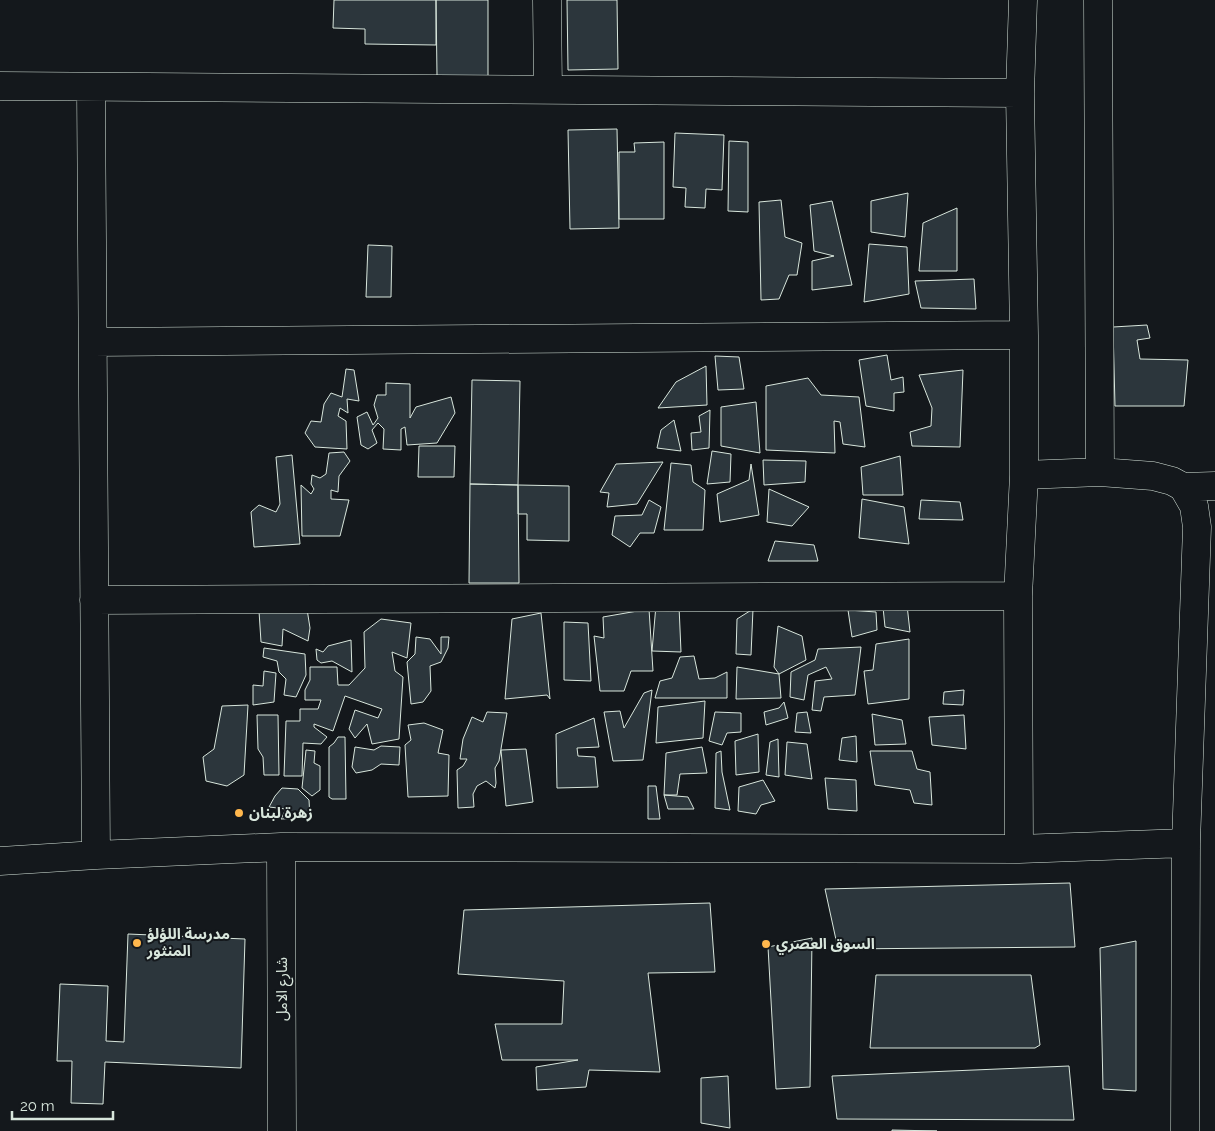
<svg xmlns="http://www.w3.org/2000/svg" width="1215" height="1131" viewBox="0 0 1215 1131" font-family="Raleway,'Noto Sans Arabic',sans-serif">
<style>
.building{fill:#2c363c;stroke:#d8e6dc}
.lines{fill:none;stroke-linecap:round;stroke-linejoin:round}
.street-casing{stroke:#d8e6dc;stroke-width:29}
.street{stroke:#14181c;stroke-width:28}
.poi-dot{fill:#ffb74d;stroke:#14181c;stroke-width:2}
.labels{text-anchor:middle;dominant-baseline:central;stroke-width:4;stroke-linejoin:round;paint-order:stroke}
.poi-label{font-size:15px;font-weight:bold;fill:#d8e6dc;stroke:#14181c;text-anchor:start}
.street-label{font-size:15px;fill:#d8e6dc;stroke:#14181c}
</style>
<rect width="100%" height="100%" fill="#14181c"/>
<!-- building -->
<path class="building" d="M 334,0 L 436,0 L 436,45 L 365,44 L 365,29 L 333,28 Z
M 436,0 L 488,0 L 488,76 L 437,76 Z
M 567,0 L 617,0 L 618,69 L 568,70 Z
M 617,129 L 619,228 L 570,229 L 568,130 Z
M 675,133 L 724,135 L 722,190 L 706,189 L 705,208 L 685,207 L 686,188 L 673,187 Z
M 729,141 L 748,142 L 748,212 L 728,211 Z
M 664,142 L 664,219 L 619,219 L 619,152 L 635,152 L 634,143 Z
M 908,193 L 905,237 L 871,232 L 871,201 Z
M 781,200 L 785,237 L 802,243 L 797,275 L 789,275 L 779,299 L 761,300 L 759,202 Z
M 832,201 L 852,285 L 812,290 L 812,261 L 834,256 L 814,251 L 810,205 Z
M 957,208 L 957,271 L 919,271 L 923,223 Z
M 869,244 L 907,247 L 909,294 L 864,302 Z
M 368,245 L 392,246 L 391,297 L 366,297 Z
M 974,279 L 976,309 L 921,308 L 915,281 Z
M 1147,325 L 1150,338 L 1137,340 L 1140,359 L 1188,360 L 1184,406 L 1115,406 L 1113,327 Z
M 887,355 L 891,380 L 903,377 L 904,392 L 894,393 L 894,411 L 866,406 L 859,360 Z
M 715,356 L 739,357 L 744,389 L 718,390 Z
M 706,366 L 707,405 L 658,408 L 676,382 Z
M 346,369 L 354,370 L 359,401 L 347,399 L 348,413 L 340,408 L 338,416 L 346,421 L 347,449 L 315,447 L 305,433 L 311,421 L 321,422 L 324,404 L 331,393 L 342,397 Z
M 963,370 L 960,447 L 912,446 L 910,432 L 931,426 L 932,408 L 919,375 Z
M 808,378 L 821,395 L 859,397 L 865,447 L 843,444 L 840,422 L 834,421 L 835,453 L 766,450 L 766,386 Z
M 472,380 L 520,381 L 518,485 L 470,484 Z
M 386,383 L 410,384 L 410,418 L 416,407 L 451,397 L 455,413 L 437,443 L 407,445 L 405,427 L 401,429 L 401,450 L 383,449 L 384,429 L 378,423 L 372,430 L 377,443 L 368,449 L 361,445 L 357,417 L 367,412 L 373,425 L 378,418 L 374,405 L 377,395 L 386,395 Z
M 756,402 L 760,453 L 721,446 L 721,407 Z
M 710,410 L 709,448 L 692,450 L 691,433 L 701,432 L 699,416 Z
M 674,420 L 681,451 L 657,448 L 661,430 Z
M 419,446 L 455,446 L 454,477 L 418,477 Z
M 712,451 L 731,454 L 730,482 L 707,484 Z
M 344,452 L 350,461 L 339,476 L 338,492 L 331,490 L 331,499 L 349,500 L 340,536 L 302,536 L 301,485 L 311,494 L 314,489 L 311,484 L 312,475 L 320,478 L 326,474 L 329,453 Z
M 292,455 L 300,544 L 254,547 L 251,512 L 259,505 L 276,512 L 280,504 L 276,457 Z
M 900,456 L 903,495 L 863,495 L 861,467 Z
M 763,460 L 806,461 L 805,482 L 764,485 Z
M 663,462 L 637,504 L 607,507 L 609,493 L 600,492 L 616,464 Z
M 671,463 L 691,465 L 693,482 L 705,490 L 703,530 L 664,530 Z
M 751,464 L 759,515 L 720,522 L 717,494 L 749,480 Z
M 470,484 L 518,485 L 519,583 L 469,583 Z
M 518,485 L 569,486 L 569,541 L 527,540 L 527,514 L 518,514 Z
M 769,489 L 809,507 L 792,526 L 767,522 Z
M 862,499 L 904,507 L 909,544 L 859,538 Z
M 649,500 L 661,507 L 654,533 L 640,533 L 630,547 L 612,535 L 615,516 L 642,515 Z
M 921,500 L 960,502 L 963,520 L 919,519 Z
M 775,541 L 814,545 L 818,561 L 768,561 Z
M 656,605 L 679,606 L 681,652 L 652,651 Z
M 907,605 L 910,632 L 885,627 L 883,607 Z
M 307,609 L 310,628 L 308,641 L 283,629 L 282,646 L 261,642 L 259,611 Z
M 649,609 L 653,671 L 631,671 L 624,691 L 600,691 L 594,636 L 604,638 L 603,617 Z
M 753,609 L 751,655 L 736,654 L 737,619 Z
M 848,610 L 876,612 L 877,630 L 852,637 Z
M 541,613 L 550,699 L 547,695 L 505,699 L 512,619 Z
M 381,619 L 411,623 L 407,658 L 392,652 L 395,671 L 403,677 L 399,739 L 372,744 L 367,724 L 355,738 L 349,729 L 355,710 L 378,718 L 382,709 L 345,696 L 333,731 L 314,724 L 314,727 L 327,737 L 321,744 L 303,743 L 302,776 L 284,776 L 286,721 L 300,721 L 300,709 L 318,709 L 321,700 L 305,700 L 305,690 L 310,680 L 310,667 L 337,667 L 338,685 L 349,685 L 365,668 L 364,632 Z
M 564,622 L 588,623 L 591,681 L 564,680 Z
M 778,626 L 802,636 L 806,660 L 779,674 L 774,667 Z
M 416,637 L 430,639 L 441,654 L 441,637 L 449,637 L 448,648 L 441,662 L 430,666 L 431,691 L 423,702 L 411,704 L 407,662 L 415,654 Z
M 909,639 L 909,699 L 868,704 L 864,671 L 873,670 L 876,644 Z
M 351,640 L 352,672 L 332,661 L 321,663 L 317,660 L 316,649 L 323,652 L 328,646 Z
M 861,647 L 855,695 L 824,697 L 821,711 L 812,710 L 815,681 L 832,679 L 826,667 L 808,675 L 804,700 L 790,697 L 791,672 L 815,660 L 818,649 Z
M 264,648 L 305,654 L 306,675 L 296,697 L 284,695 L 286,679 L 279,672 L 277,661 L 263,657 Z
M 694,656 L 699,679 L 715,678 L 727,672 L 727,698 L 655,698 L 660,681 L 672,678 L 680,657 Z
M 737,667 L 779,674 L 781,698 L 736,699 Z
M 264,671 L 276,673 L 274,702 L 253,705 L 253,685 L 263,686 Z
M 652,690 L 643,760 L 613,761 L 604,712 L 620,711 L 624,728 L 644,693 Z
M 964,690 L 963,705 L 943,704 L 944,692 Z
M 705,701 L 703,738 L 656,743 L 658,707 Z
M 784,702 L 788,718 L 766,725 L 764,712 L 779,708 Z
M 248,705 L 244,775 L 227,786 L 206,781 L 203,757 L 214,749 L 222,706 Z
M 487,712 L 507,713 L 499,761 L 495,768 L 496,783 L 495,788 L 486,781 L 477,786 L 473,794 L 474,807 L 458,808 L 457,770 L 463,766 L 467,759 L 460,759 L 463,739 L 472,717 L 483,722 Z
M 715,712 L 741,713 L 741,732 L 727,733 L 722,745 L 709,741 Z
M 807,712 L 811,733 L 795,732 L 797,713 Z
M 872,714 L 902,720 L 906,744 L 875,745 Z
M 257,715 L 278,715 L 279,775 L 264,775 L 263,757 L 258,749 Z
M 964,715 L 966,749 L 932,745 L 929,717 Z
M 594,718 L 599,747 L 577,748 L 578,756 L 595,757 L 598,787 L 557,788 L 556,734 Z
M 424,723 L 443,730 L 438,753 L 449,755 L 448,796 L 408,797 L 405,745 L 411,740 L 408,725 Z
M 758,734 L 759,772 L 736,775 L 735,741 Z
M 856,736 L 857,762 L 839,760 L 842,738 Z
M 338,737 L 345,737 L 346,799 L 332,799 L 329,797 L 329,747 L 334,743 Z
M 778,739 L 779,777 L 766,775 L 770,742 Z
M 787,742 L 807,744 L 812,779 L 785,775 Z
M 381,746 L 400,747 L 399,765 L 381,764 L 372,770 L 356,773 L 352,767 L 355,747 L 374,750 Z
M 702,747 L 707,773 L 680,774 L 677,795 L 664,795 L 666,753 Z
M 526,749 L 533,802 L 506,806 L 501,750 Z
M 306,750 L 315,751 L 314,763 L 320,766 L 320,790 L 312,796 L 302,788 Z
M 721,751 L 722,772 L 730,810 L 715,808 L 716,753 Z
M 870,751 L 912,751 L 917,769 L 930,772 L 932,805 L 914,803 L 910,790 L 875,785 Z
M 825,778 L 856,780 L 857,811 L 828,809 Z
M 763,780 L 775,801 L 761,805 L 756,814 L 738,811 L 739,787 Z
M 648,786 L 656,786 L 660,819 L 648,819 Z
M 282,788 L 298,789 L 309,800 L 310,818 L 281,819 L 286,809 L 269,807 L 275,796 Z
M 664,795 L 688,797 L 694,809 L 668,809 Z
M 1070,883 L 1075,947 L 838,949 L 825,889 Z
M 710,903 L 715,972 L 648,973 L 660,1072 L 589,1070 L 586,1087 L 537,1090 L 536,1067 L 578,1060 L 502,1060 L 495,1024 L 562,1024 L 564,981 L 458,974 L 464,910 Z
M 128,934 L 245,939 L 241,1068 L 105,1062 L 103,1104 L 71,1103 L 72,1061 L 57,1061 L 60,984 L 108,986 L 106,1041 L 124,1042 Z
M 812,938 L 810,1087 L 776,1089 L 768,947 Z
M 1136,941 L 1136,1091 L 1103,1089 L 1100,948 Z
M 876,975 L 1031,975 L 1040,1045 L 1035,1048 L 870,1048 Z
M 1069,1066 L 1074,1120 L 837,1119 L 832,1076 Z
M 728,1076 L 730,1128 L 701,1123 L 701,1078 Z
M 892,1130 L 937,1131 L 892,1131 Z"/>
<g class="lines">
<!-- street casing -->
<g class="street-casing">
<path id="street" d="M 547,0 L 548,90
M 1098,0 L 1100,472
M 0,86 L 1020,93
M 91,88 L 96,855
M 93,342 L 1024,335
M 1024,475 L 1100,472 L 1153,476 L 1172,481 L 1183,487 L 1215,486
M 1183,487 L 1194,506 L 1197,527 L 1186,843 L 1185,1131
M 94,600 L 1018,596
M 281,847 L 282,1131
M 1019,849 L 1018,596 L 1024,475 L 1024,335 L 1020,93 L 1023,0
M 0,861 L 96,855 L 281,847 L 1019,849 L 1186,843"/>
</g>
<!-- street -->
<use href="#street" class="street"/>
</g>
<!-- markers -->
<g class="poi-dot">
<circle cx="239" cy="813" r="5"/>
<circle cx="137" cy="943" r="5"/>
<circle cx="766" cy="944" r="5"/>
</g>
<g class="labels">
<!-- poi labels -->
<g class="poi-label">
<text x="249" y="813">زهرة لبنان</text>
<text x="147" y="934">مدرسة اللؤلؤ<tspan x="147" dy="17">المنثور</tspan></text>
<text x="776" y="944">السوق العصري</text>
</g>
<!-- street labels -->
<g class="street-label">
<text transform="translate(282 989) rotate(-90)">شارع الامل</text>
</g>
</g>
<!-- scale -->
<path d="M12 1111v8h101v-8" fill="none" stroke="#d8e6dc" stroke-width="2.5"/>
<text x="20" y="1111" font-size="15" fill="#d8e6dc" stroke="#14181c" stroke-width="4" paint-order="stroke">20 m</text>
</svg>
